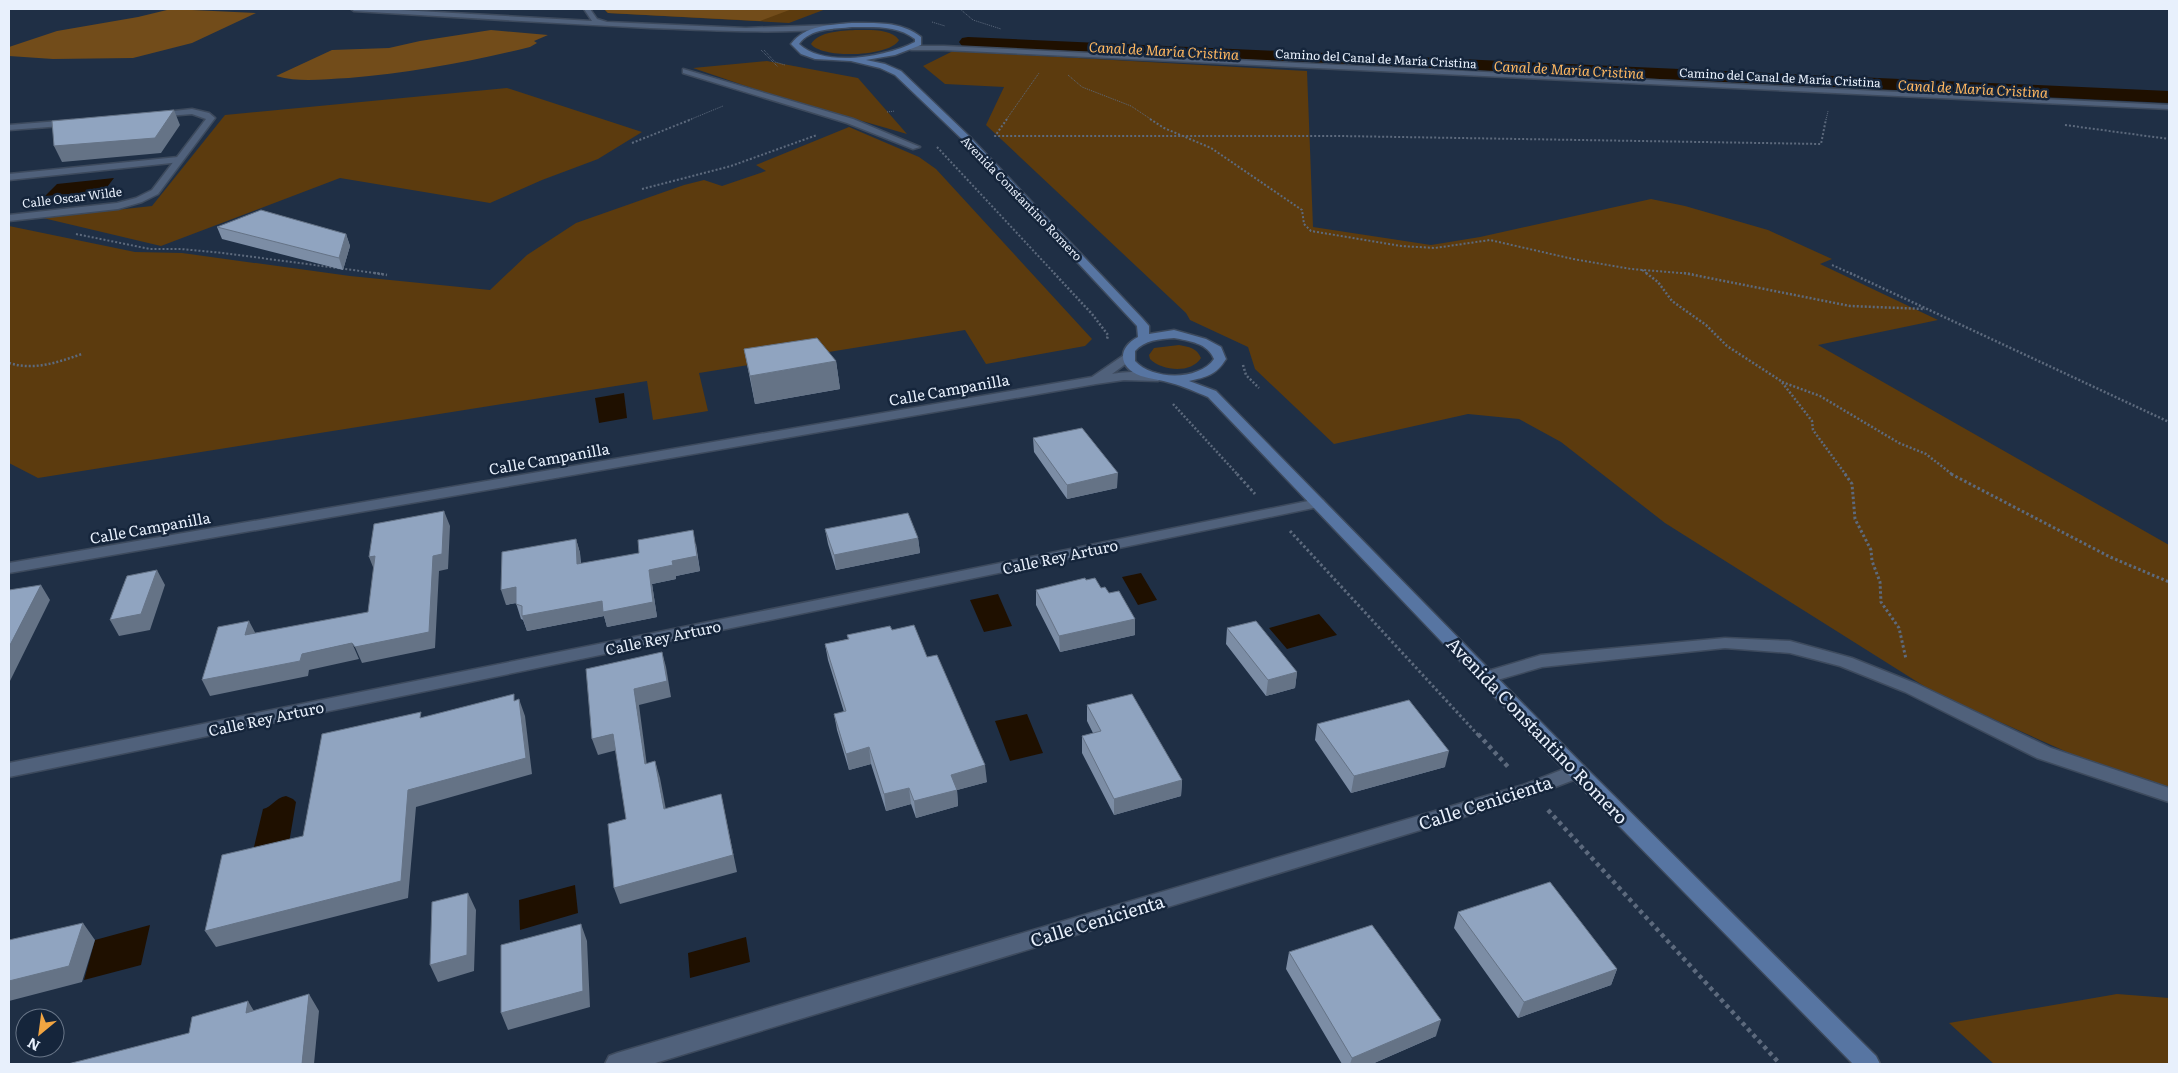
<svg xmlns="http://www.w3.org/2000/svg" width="2178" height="1073" viewBox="0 0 2178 1073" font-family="Literata,serif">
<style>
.green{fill:#5c3b0e}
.forest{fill:#724c1a}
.water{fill:#1f1000}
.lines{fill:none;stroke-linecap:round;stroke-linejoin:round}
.canal{fill:#1f1000;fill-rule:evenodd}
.lane-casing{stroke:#3d4a5d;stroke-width:3}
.street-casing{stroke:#3d4a5d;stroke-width:3}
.secondary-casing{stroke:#3d4a5d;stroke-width:3}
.path-far4{stroke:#5d6a7d;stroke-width:1;stroke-dasharray:1 1;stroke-linecap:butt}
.path-far3{stroke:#5d6a7d;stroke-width:2;stroke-dasharray:2 2;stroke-linecap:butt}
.path-far2{stroke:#5d6a7d;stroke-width:2.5;stroke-dasharray:2 2;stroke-linecap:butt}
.path-far1{stroke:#5d6a7d;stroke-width:3;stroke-dasharray:2.5 2.5;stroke-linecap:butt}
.path{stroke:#5d6a7d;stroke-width:4.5;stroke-dasharray:4 4;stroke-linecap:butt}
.lane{fill:#50617b;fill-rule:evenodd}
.street{fill:#50617b;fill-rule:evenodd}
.secondary{fill:#5775a2;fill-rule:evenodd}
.wall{fill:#7c8da5}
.shaded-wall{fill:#657386}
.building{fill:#90a4c0;stroke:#657386}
.labels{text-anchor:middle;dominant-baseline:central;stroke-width:5;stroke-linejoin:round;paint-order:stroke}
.far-street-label{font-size:12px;fill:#e8f0fc;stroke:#15253b}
.far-water-label{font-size:14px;font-style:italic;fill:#ffb861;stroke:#15253b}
.street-label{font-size:15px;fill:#e8f0fc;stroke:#15253b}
.near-street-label{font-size:18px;fill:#e8f0fc;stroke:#15253b}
</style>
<rect width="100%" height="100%" fill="#1f2f45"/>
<!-- green -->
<path class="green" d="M 604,9 L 826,9 L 789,23 L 608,13 Z
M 855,30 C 868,30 891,28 899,40 C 890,57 822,59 811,44 C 819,31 842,31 855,30 Z
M 953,51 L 1307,71 L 1313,227 L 1431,245 L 1480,237 L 1651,199 L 1685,206 L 1768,230 L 1832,259 L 1820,264 L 1938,320 L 1818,345 L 2169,545 L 2169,787 L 2087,761 L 1935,693 L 1665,523 L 1561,442 L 1519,419 L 1468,414 L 1334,444 L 1255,369 L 1248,347 L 1190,320 L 1186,313 L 986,125 L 1004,87 L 945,84 L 923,66 Z
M 767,61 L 858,78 L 907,134 L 772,95 L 693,68 Z
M 507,88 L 642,132 L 598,159 L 542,180 L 490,203 L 340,178 L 161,246 L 43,218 L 152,206 L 225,115 Z
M 849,127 L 919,157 L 936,169 L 1092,339 L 1085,346 L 986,364 L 965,330 L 699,373 L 708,411 L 653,420 L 647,381 L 38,478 L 9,463 L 9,226 L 135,252 L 182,253 L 350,276 L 490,290 L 527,255 L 576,223 L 684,185 L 704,180 L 722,186 L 766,171 L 756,165 Z
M 1179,345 C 1189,347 1197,348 1201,358 C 1191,374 1162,371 1150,359 L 1149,355 L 1154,348 Z
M 2117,994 L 2169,998 L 2169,1064 L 1994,1064 L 1949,1023 Z"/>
<!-- forest -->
<path class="forest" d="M 171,9 L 256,13 L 192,43 L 133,58 L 53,59 L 9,56 L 9,47 L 57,31 L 138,17 Z
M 607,9 L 792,9 L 760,21 L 608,13 L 605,10 Z
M 491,30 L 548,35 L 534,41 L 537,43 L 530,47 C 470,62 410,73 349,78 C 322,79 302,83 276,76 L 332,50 L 389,48 L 420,41 Z"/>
<!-- water -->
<path class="water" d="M 114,178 L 104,191 L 45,196 L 57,184 Z
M 624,393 L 627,418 L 599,423 L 595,398 Z
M 1141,573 L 1157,600 L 1138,605 L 1122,577 Z
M 998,594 L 1012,626 L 984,632 L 970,600 Z
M 1319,614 L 1337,635 L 1287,649 L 1269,628 Z
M 1027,714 L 1043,753 L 1010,761 L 995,721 Z
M 286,796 L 293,799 L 296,802 L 289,843 L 253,851 L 263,809 C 272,807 275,798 286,796 Z
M 575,885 L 578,913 L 520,930 L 519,900 Z
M 150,925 L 141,965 L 84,980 L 95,940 Z
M 746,937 L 750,962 L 690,978 L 688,953 Z"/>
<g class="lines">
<!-- canal -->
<path class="canal" d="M 968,37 L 2169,91 L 2169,103 L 962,46 L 959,42 L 962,38 Z"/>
<!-- lane casing -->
<g class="lane-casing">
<path id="lane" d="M 178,157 L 182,160 L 181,162 L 9,180 L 9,174 Z"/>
</g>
<!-- street casing -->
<g class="street-casing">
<path id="street" d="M 351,9 L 383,9 L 592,21 L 584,9 L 590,9 L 597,19 L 607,22 L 746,28 L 832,25 L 835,27 L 832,29 C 771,34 711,30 650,28 C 551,23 453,17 354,11 Z
M 908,46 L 944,46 L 2169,105 L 2169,109 L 944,50 L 911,50 L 907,48 Z
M 683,69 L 853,119 L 920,147 L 913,149 L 847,123 L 683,73 Z
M 192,109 L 209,113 L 215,118 L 158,194 L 142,202 L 118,209 L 9,221 L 9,215 L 117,203 L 136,198 L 152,190 L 206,119 L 192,114 L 155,117 L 151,115 L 155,113 Z
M 72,120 L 75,121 L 75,125 L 9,130 L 9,125 Z
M 1127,353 L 1133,357 L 1131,360 L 1112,374 C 1123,372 1157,369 1164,377 L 1158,381 L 1124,380 L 1096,384 L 9,573 L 9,563 L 1092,377 Z
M 1318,499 L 1323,500 L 1325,503 L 1323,506 L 9,777 L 9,763 Z
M 1725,638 L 1790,641 L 1852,658 L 1917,684 L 2051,748 L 2169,788 L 2169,802 L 2037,758 L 1905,692 L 1840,666 L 1790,653 L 1725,648 L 1542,667 L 1487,683 L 1481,681 L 1478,677 L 1481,673 L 1541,655 Z
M 1577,764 L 1584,766 L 1586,771 L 1584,776 L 1529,797 L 652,1064 L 605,1064 L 609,1056 L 617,1053 L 1523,785 Z"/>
</g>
<!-- secondary casing -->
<g class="secondary-casing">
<path id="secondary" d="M 852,23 C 876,23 901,21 921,37 L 921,45 L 895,55 L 866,60 L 885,64 L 901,71 L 970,137 L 1142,318 L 1149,326 L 1149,334 L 1174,330 L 1206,339 L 1221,347 L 1226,359 C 1216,375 1207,377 1189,381 L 1216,391 L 1584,766 L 1876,1056 L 1880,1064 L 1853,1064 L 1570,776 L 1208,397 C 1196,392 1183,386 1171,383 C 1161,380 1151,379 1141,376 C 1118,368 1117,348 1138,337 L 1137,326 L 964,141 L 895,75 L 880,68 L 851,61 L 815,59 L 801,54 L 791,44 C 805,25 830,25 852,23 ZM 852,27 C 874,27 897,25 915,39 L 915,42 C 886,57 825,68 799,44 C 810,28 835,29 852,27 ZM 1174,338 C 1189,341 1208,343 1214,359 C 1199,381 1152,380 1135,361 L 1135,351 C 1145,340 1159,339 1174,338 Z"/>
</g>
<!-- path-far4 -->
<path class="path-far4" d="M 960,9 L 973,20 L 1001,29
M 932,22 L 945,26
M 761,50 L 778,67
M 764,50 L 775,62 L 785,65
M 1068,75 L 1082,87 L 1131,106 L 1152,120
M 887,112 L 895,111
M 689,120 L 723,106
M 1006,120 L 1039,73
M 1826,120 L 1828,111"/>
<!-- path-far3 -->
<path class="path-far3" d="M 1007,119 L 995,136 L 1340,136 L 1821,144 L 1826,119
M 1150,119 L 1164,128 L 1211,148 L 1302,210 L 1304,224 L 1311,231 L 1401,246 L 1435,248 L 1490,240 L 1573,259 L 1631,269 L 1693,274
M 2065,125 L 2169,139
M 632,143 L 692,119
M 937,147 L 1055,274
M 642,189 L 731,166 L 817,135
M 76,234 L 150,249 L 181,249 L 223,253 L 383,274
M 1832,265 L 1852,274
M 1642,270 L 1648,274"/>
<!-- path-far2 -->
<path class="path-far2" d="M 374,273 L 387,275
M 1054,273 L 1092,314 L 1108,335 L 1107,339
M 1646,273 L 1658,282 L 1672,301 L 1706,325 L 1727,346 L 1781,381 L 1812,421 L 1813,430 L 1846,475
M 1684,273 L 1850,306 L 1925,309
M 1850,273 L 2169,422
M 9,363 C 35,371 58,362 82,354
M 1243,365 L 1246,375 L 1259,388
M 1782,382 L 1820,396 L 1899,443 L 1926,454 L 1953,475
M 1173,404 L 1238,475"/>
<!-- path-far1 -->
<path class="path-far1" d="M 1237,474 L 1255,494
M 1845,474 L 1852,484 L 1855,519 L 1871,550 L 1872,561 L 1880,582 L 1881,602 L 1899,628 L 1906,659
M 1951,474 L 2110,557 L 2169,582
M 1290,531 L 1479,736"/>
<!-- path -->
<path class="path" d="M 1478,734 L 1510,769
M 1548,810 L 1780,1064"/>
<!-- lane -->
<use href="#lane" class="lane"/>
<!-- street -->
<use href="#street" class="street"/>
<!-- secondary -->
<use href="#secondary" class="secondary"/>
</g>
<!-- wall -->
<path class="wall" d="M 217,227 L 346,234 L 350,246 L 343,270 L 222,239 Z
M 744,349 L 836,361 L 840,389 L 755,404 Z
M 1033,438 L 1117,488 L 1067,499 L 1034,452 Z
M 825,529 L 918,538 L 920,553 L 836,570 L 828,544 Z
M 576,539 L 580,553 L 581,564 L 696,544 L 700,571 L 676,576 L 676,579 L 652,584 L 657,617 L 607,627 L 604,616 L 527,631 L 523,620 L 521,619 L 516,603 L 506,605 Z
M 1086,580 L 1101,588 L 1109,593 L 1135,619 L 1135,635 L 1060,652 L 1036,605 L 1036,590 Z
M 1227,628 L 1297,672 L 1295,688 L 1266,696 L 1226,644 Z
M 892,630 L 927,657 L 987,782 L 957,790 L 958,806 L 916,818 L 911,804 L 886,811 L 871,764 L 849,770 L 837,730 L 834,714 L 844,712 L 828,660 L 825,644 L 848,639 L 847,635 Z
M 1087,705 L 1182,780 L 1181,796 L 1114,815 L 1082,753 L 1082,736 L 1093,733 L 1087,721 Z
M 1317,724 L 1445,767 L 1351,793 L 1315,740 Z
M 1458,912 L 1617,969 L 1611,985 L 1518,1018 L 1454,928 Z
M 1289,952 L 1436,1036 L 1372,1064 L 1342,1064 L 1286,969 Z"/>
<!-- shaded-wall -->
<path class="shaded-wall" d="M 174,110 L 180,125 L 161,153 L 62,162 L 54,146 Z
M 346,234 L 350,246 L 343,270 L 339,258 Z
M 836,361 L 840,389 L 755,404 L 750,376 Z
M 1118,473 L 1117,488 L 1067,499 L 1067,485 Z
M 444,511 L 450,526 L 448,569 L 439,571 L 435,648 L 362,663 L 355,647 L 433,556 Z
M 693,530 L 700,571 L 676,576 L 676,579 L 652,584 L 657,617 L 607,627 L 604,616 L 527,631 L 522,616 L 672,561 Z
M 918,538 L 920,553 L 836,570 L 834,555 Z
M 576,539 L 580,553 L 581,579 L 577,564 Z
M 375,556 L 375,572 L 369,557 Z
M 157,570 L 165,585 L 150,630 L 119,636 L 110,620 Z
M 41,585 L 50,600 L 9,683 L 9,647 Z
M 516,587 L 521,602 L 506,605 L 501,590 Z
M 1135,619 L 1135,635 L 1060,652 L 1059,636 Z
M 249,621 L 257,636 L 245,635 Z
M 352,643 L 359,659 L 309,670 L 308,676 L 210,696 L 202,680 L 302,654 Z
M 662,652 L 666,667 L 671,697 L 639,705 L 649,781 L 645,764 L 634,689 Z
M 1297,672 L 1295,688 L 1266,696 L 1268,680 Z
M 519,699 L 525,716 L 532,774 L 416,807 L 408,898 L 216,947 L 205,931 L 408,790 Z
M 613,734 L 617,750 L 598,755 L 592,739 Z
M 869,747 L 871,764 L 849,770 L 846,754 Z
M 1449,751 L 1445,767 L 1351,793 L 1354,776 Z
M 655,761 L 660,778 L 669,826 L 664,809 Z
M 985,765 L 987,782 L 957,790 L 958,806 L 916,818 L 914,801 L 951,775 Z
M 1182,780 L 1181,796 L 1114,815 L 1114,799 Z
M 909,788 L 911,804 L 886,811 L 884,794 Z
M 721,794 L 737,872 L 620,904 L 614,888 Z
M 468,893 L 476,910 L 474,971 L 438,982 L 430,965 Z
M 83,923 L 95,940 L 82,982 L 9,1001 L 9,981 Z
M 581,924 L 587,941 L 590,1007 L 508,1030 L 501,1013 Z
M 1617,969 L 1611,985 L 1518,1018 L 1524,1002 Z
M 309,994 L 319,1011 L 314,1064 L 302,1064 Z
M 248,1001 L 258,1018 L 246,1013 Z
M 1441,1020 L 1436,1036 L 1372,1064 L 1350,1064 L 1352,1058 Z"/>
<!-- building -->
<path class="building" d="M 174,110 L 155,138 L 54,146 L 52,121 Z
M 261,210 L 346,234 L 339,258 L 217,227 Z
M 817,338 L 836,361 L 750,376 L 744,349 Z
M 1082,428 L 1118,473 L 1067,485 L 1033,438 Z
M 444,511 L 442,554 L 433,556 L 429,632 L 355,647 L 352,643 L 302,654 L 300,661 L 202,680 L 218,627 L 249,621 L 245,635 L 368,612 L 375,556 L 369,557 L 374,524 Z
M 908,513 L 918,538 L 834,555 L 825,529 Z
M 693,530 L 697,556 L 672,561 L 673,565 L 649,570 L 653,602 L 603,612 L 602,601 L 522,616 L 522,606 L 516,604 L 516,587 L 501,590 L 502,552 L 576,539 L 577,564 L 639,553 L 638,540 Z
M 157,570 L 141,614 L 110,620 L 127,576 Z
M 1085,578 L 1086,580 L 1095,578 L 1101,588 L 1105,587 L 1109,593 L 1119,591 L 1135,619 L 1059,636 L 1036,590 Z
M 41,585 L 9,647 L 9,590 Z
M 1256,621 L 1297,672 L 1268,680 L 1227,628 Z
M 914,625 L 927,657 L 937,655 L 985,765 L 951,775 L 957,790 L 914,801 L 909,788 L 884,794 L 869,747 L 846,754 L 834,714 L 846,711 L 825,644 L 849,639 L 847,635 L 890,626 L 892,630 Z
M 662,652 L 667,681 L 634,689 L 645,764 L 655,761 L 664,809 L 721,794 L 733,855 L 614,888 L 608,824 L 626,819 L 613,734 L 592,739 L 586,669 Z
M 514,694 L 514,701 L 519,699 L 526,758 L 408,790 L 401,881 L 205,931 L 222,855 L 303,836 L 322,734 L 421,712 L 420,718 Z
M 1132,694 L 1182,780 L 1114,799 L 1082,736 L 1101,731 L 1087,705 Z
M 1409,700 L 1449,751 L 1354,776 L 1317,724 Z
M 1550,882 L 1617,969 L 1524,1002 L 1458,912 Z
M 468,893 L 467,955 L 430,965 L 432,902 Z
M 83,923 L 69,966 L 9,981 L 9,940 Z
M 581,924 L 583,991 L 501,1013 L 501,945 Z
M 1372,925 L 1441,1020 L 1352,1058 L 1289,952 Z
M 309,994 L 302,1064 L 68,1064 L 189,1033 L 192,1017 L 248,1001 L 246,1013 Z"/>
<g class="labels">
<!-- far-street labels -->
<g class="far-street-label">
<text transform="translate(1376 58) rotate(3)">Camino del Canal de María Cristina</text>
<text transform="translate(1780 77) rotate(3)">Camino del Canal de María Cristina</text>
<text transform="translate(72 197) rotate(-7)">Calle Oscar Wilde</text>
<text transform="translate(1022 198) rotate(46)">Avenida Constantino Romero</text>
</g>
<!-- far-water labels -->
<g class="far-water-label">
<text transform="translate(1164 50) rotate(3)">Canal de María Cristina</text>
<text transform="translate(1569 69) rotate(3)">Canal de María Cristina</text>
<text transform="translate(1973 88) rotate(3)">Canal de María Cristina</text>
</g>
<!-- street labels -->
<g class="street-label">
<text transform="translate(949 389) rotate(-10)">Calle Campanilla</text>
<text transform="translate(549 458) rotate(-10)">Calle Campanilla</text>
<text transform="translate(150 527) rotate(-10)">Calle Campanilla</text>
<text transform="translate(1060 556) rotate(-12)">Calle Rey Arturo</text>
<text transform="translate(663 637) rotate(-12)">Calle Rey Arturo</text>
<text transform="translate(266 718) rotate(-12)">Calle Rey Arturo</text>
</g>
<!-- near-street labels -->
<g class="near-street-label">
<text transform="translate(1538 730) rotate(46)">Avenida Constantino Romero</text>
<text transform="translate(1485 802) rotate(-18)">Calle Cenicienta</text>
<text transform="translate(1097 920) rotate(-17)">Calle Cenicienta</text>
</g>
</g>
<!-- border -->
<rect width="2178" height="1073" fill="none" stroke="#e8f0fc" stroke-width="20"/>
<!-- north arrow -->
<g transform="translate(40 1033) rotate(209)"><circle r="24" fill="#15253b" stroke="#697688"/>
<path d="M0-4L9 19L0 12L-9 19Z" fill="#f2a541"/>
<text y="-8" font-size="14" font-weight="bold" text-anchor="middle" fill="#e8f0fc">N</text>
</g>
</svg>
